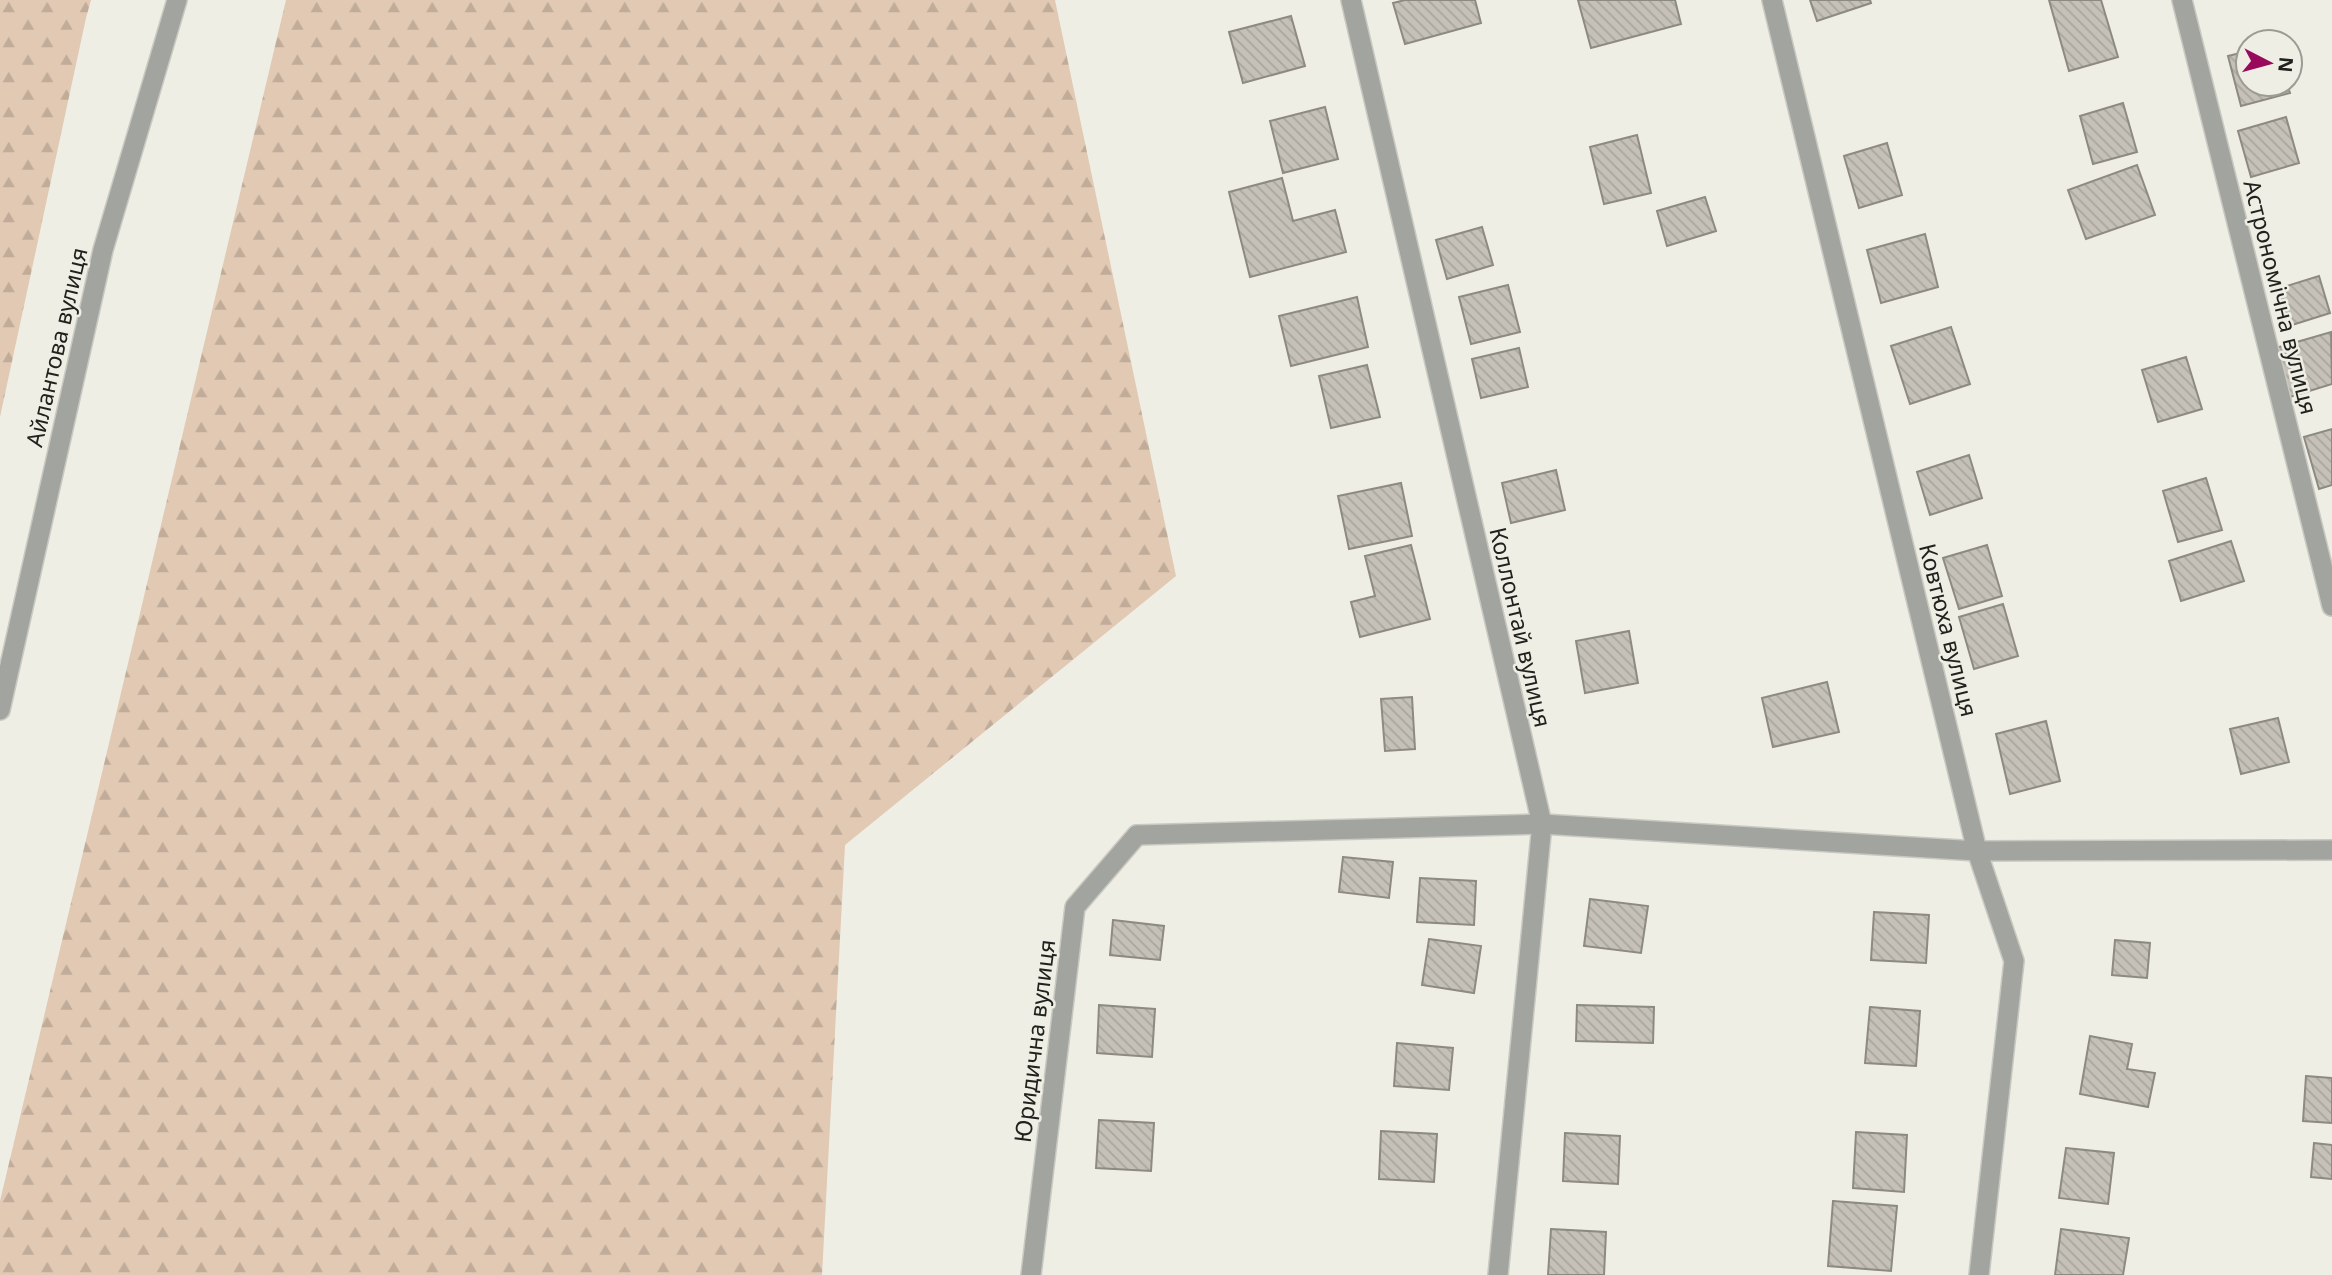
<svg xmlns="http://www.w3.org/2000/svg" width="2332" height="1275" viewBox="0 0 2332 1275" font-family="'Noto Sans',sans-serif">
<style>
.forest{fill:url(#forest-firs)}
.building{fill:url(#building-back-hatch);stroke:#8d8a81;stroke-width:2}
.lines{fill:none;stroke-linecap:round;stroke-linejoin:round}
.service-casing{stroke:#c9c9c1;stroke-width:22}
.minor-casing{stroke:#c9c9c1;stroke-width:22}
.tertiary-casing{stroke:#c9c9c1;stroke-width:22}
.service{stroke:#a2a4a0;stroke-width:19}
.minor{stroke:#a2a4a0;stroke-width:19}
.tertiary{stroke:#a2a4a0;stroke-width:19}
.labels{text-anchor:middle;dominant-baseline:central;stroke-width:5;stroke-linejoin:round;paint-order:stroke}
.street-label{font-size:23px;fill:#21211e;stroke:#eeeee5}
</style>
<defs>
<pattern id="forest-firs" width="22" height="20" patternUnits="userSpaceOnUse" patternTransform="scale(1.75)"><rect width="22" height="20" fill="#e1c9b3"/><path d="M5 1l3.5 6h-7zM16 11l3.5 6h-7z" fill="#c1ac9a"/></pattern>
<pattern id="building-back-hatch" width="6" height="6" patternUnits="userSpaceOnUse" patternTransform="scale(1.75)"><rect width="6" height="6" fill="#c5c1b8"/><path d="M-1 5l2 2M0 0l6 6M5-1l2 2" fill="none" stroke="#a9a69e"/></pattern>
</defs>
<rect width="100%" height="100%" fill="#eeeee5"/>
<!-- forest -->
<path class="forest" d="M 0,0 L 91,0 L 86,18 L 0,417 Z
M 286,0 L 1055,0 L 1176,576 L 845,845 L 822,1275 L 0,1275 L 0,1201 Z"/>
<!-- building -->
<path class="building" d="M 1405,0 L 1475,0 L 1481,23 L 1405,44 L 1393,3 Z
M 1578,0 L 1675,0 L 1681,24 L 1591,48 Z
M 1810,0 L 1870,0 L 1871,3 L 1817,21 Z
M 2049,0 L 2101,0 L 2118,57 L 2069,71 Z
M 1291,16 L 1305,66 L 1243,83 L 1229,32 Z
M 2248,51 L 2248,84 L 2287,84 L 2290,93 L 2241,106 L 2228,56 Z
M 2123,103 L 2137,152 L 2093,164 L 2080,116 Z
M 1325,107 L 1338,159 L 1283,173 L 1270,121 Z
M 2286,117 L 2299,163 L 2251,177 L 2238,131 Z
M 1637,135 L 1651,193 L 1604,204 L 1590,147 Z
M 1887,143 L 1902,195 L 1859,208 L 1844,156 Z
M 2137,165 L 2155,215 L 2086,239 L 2068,190 Z
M 1282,178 L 1293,221 L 1335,210 L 1346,252 L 1250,277 L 1229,192 Z
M 1705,197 L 1716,231 L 1667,246 L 1657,211 Z
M 1482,227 L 1493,265 L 1447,279 L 1436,240 Z
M 1925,234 L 1938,287 L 1881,303 L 1867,250 Z
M 2319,276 L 2330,313 L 2289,326 L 2277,289 Z
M 1508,285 L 1520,332 L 1471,344 L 1459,297 Z
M 1357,297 L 1368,347 L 1291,366 L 1279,316 Z
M 1951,327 L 1970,384 L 1910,404 L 1891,346 Z
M 2331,332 L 2332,384 L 2290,397 L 2276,348 Z
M 1519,348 L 1528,387 L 1481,398 L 1472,359 Z
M 2186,357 L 2202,409 L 2158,422 L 2142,370 Z
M 1367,365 L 1380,417 L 1331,428 L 1319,376 Z
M 2332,429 L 2332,485 L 2319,489 L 2304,437 Z
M 1969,455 L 1982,498 L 1930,515 L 1917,472 Z
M 1556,470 L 1565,510 L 1511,523 L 1502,483 Z
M 2206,478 L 2222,530 L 2178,542 L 2163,491 Z
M 1401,483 L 1412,536 L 1349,549 L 1338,496 Z
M 2231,541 L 2244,581 L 2181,601 L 2169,561 Z
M 1411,545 L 1430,619 L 1360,637 L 1351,602 L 1375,596 L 1365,556 Z
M 1987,545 L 2002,596 L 1959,609 L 1943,558 Z
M 2003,604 L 2018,656 L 1974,669 L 1959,617 Z
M 1629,631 L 1638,683 L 1585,693 L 1576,641 Z
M 1827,682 L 1839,732 L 1773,747 L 1762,698 Z
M 1412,697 L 1415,749 L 1385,751 L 1381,699 Z
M 2278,718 L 2289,762 L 2241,774 L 2230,729 Z
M 2046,721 L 2060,781 L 2010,794 L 1996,734 Z
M 1343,857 L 1393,862 L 1389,898 L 1339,892 Z
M 1420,878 L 1476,881 L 1474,925 L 1417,922 Z
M 1590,899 L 1648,906 L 1641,953 L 1584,946 Z
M 1874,912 L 1929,915 L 1926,963 L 1871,960 Z
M 1113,920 L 1164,926 L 1160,960 L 1110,955 Z
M 1429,939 L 1481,946 L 1474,993 L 1422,985 Z
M 2115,940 L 2150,943 L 2147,978 L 2112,975 Z
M 1099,1005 L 1155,1009 L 1152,1057 L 1097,1053 Z
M 1577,1005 L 1654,1007 L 1653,1043 L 1576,1041 Z
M 1870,1007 L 1920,1011 L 1916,1066 L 1865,1063 Z
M 2090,1036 L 2132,1044 L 2127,1069 L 2155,1073 L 2148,1107 L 2080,1094 Z
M 1397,1043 L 1453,1048 L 1449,1090 L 1394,1086 Z
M 2306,1076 L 2332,1078 L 2332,1123 L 2303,1121 Z
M 1099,1120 L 1154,1123 L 1151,1171 L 1096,1168 Z
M 1381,1131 L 1437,1134 L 1434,1182 L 1379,1179 Z
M 1856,1132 L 1907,1135 L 1904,1192 L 1853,1188 Z
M 1565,1133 L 1620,1136 L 1618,1184 L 1563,1181 Z
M 2314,1143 L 2332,1145 L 2332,1179 L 2311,1177 Z
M 2066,1148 L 2114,1153 L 2108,1204 L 2059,1198 Z
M 1833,1201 L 1897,1206 L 1891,1271 L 1828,1266 Z
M 1551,1229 L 1606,1232 L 1604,1275 L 1548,1275 Z
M 2061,1229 L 2129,1238 L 2123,1275 L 2055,1275 Z"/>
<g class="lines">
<!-- service casing -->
<g class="service-casing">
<path id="service" d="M 1137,835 L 1542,824 L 1977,851 L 2332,850"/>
</g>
<!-- minor casing -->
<g class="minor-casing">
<path id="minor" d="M 1351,0 L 1542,824 L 1498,1275
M 1772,0 L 1977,851 L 2014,961 L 1979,1275
M 2182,0 L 2332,606
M 1031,1275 L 1075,907 L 1137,835"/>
</g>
<!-- tertiary casing -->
<g class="tertiary-casing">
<path id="tertiary" d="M 0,710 L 103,250 L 177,0"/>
</g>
<!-- service -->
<use href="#service" class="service"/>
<!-- minor -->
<use href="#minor" class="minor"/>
<!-- tertiary -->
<use href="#tertiary" class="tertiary"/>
</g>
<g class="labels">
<!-- street labels -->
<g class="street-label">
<text transform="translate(2281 297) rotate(76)">Астрономічна вулиця</text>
<text transform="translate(56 347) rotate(-77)">Айлантова вулиця</text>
<text transform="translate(1521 627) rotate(77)">Коллонтай вулиця</text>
<text transform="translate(1949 630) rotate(76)">Ковтюха вулиця</text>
<text transform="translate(1034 1041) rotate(-83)">Юридична вулиця</text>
</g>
</g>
<!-- north arrow -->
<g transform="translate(2269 63) rotate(96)"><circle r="33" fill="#eeeee5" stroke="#9c9c95" stroke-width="2"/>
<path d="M0-5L12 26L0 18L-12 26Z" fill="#990a5d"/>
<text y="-10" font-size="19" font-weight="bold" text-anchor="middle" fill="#21211e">N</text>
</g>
</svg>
